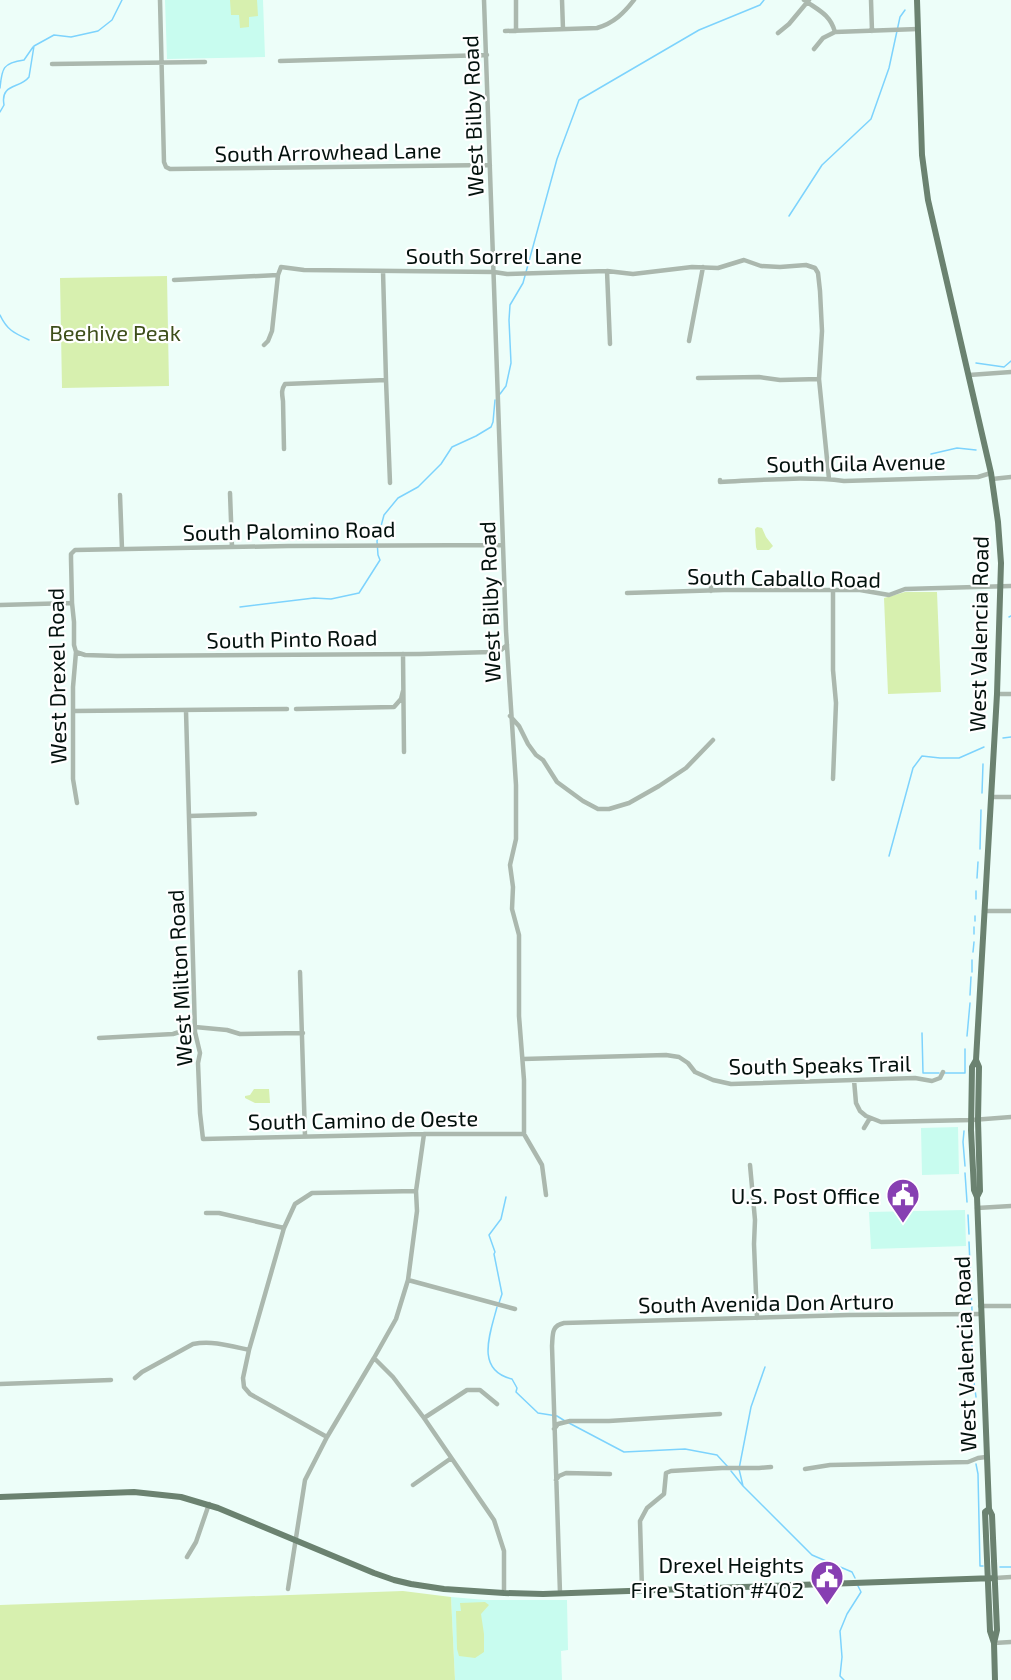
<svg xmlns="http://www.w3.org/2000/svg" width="1011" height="1680" viewBox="0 0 1011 1680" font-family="'Exo 2',sans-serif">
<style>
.built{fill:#c8fcef}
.green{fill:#d7f0af}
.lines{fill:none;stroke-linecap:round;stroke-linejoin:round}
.stream{stroke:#7dd3fd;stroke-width:1.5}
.minor{stroke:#abb8ae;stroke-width:4.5}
.major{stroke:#6b8270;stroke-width:6}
.labels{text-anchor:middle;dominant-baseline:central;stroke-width:4.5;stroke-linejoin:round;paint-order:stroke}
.street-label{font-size:22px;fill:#03110d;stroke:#fff}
.park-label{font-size:22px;fill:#3e4f1b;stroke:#fff}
.poi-label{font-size:22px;fill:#03110d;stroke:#fff;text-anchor:end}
</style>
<rect width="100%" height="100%" fill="#edfef9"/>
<!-- built -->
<path class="built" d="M 165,0 L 263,0 L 265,57 L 167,59 Z
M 958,1127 L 959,1174 L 922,1175 L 921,1128 Z
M 965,1210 L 966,1246 L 871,1249 L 869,1212 Z
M 451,1597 L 486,1600 L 567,1600 L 568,1650 L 561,1651 L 562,1680 L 455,1680 Z"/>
<!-- green -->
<path class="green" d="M 230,0 L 257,0 L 258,16 L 249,17 L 249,27 L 240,28 L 239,15 L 231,15 Z
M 167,276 L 169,386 L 62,388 L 60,278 Z
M 757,527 L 762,528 L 766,537 L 773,546 L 769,550 L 757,550 L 756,547 L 755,529 Z
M 905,592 L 937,592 L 941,692 L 888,694 L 884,598 Z
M 254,1089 L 269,1089 L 270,1103 L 255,1103 L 245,1098 L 245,1096 L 250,1095 Z
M 403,1591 L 451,1597 L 455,1680 L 0,1680 L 0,1605 Z
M 485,1602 L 489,1605 L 481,1614 L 484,1634 L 484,1652 L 475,1658 L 459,1656 L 457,1649 L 456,1611 L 461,1611 L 460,1603 Z"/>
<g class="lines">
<!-- stream -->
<path class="stream" d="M 0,88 C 2,69 2,63 24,60 L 33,47
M 0,112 L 4,105 C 0,83 20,89 29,77 L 34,46 L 54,35 L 71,37 L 98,31 L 112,20 L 122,0
M 789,216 L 822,165 L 871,119 L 889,68 L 900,17 L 905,10
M 0,315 C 7,330 14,333 29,340
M 976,363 L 1004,367 L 1011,361
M 500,394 L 506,386 L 511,363 L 509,320 L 510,305 L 523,283 L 557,159 L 579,100 L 699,30 L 760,5 L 764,0
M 931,454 L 957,448 L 976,450
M 240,607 L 314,598 L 331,599 L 359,593 L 380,560 L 378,555 L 377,541 L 384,515 L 398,498 L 418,487 L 441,464 L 452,447 L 476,436 L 491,427 L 493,422 L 495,400
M 1009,617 L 1011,616
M 1003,738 L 1011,737
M 982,793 L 983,764
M 980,849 L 981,810
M 889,856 L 913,768 L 922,756 L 940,758 L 959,758 L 984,747
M 977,878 L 978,862
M 976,899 L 976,891
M 975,921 L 975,916
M 974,934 L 974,927
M 973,952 L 974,942
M 972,972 L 972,960
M 970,995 L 971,977
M 922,1033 L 923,1073 L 939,1073
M 967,1036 L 970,1003
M 945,1073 L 965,1073 L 965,1049
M 964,1131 L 963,1142 L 965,1166
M 965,1173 L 967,1202
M 968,1215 L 969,1234
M 969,1242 L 972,1311
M 499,1303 L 502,1294 L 494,1254 L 495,1252 L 489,1235 L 501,1219 L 506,1197
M 497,1307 C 490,1334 475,1370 512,1379 L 517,1388 L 516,1392 L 538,1413 L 557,1416 L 565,1421
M 971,1320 L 972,1347
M 973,1356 L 973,1375 L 976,1397
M 765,1367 L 751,1407 L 739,1469 L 743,1486 L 812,1555 L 852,1572 L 855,1578
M 569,1423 L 624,1452 L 685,1449 L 717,1455 L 728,1467
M 976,1464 L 978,1474 L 980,1566 L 983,1566
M 731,1471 L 743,1486
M 1000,1567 L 1011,1567
M 844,1680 L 840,1676 L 842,1657 L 840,1631 L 847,1614 L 861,1592 L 858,1586"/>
<!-- minor -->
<path class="minor" d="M 160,0 L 164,162 L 166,167 L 170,169 L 490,165
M 484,0 L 506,631 L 516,785 L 516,839 L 510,865 L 513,887 L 512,909 L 519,935 L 519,1016 L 524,1080 L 524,1134 L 542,1165 L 546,1195
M 516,0 L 516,31
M 562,0 L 563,29
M 804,0 C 818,10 830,14 835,32
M 871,0 L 872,31
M 505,31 L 597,28 C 614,23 624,13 634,0
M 778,33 L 789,24 L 809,0
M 814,49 L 823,38 L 835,32 L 918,29
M 280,61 L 487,55
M 52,64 L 205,62
M 383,271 L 386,380 L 390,483
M 607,271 L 610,344
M 174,280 L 278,275 L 281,267 L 304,270 L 494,272 L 507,274 L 607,271 L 633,274 L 692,267 L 718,268 L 744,260 L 761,266 L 780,267 L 806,265 L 815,268 L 818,273 L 820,291 L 822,331 L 819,379 L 829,479
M 689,341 L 703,267
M 264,345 L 268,341 L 272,331 L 278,275
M 969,375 L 1011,372
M 698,378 L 759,377 L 780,380 L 819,379
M 284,449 L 283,401 C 282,394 281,390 285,384 L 386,380
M 992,479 L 1011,477
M 720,480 L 720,482 C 761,480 804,476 844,481 L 978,477 L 991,473
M 230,493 L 232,547
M 120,495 L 122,549
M 711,591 L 711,581
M 627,593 L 724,590 L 860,590 L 889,595 L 905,589 L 1011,586
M 0,605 L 72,603
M 76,652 L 85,655 L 117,656 L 420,654 L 491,652 L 501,650 L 507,645
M 403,654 L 404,752
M 997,694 L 1011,694
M 296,709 L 394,707 L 401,699 L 403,691
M 73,711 L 287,709
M 186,711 L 195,1032 L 200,1053 L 198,1063 L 200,1113 L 203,1139 L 424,1134 L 524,1134
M 510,716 L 519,726 L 528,744 L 536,755 L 543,760 L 557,782 L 583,801 L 598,809 L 609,809 L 629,803 L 659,786 L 686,768 L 713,740
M 833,779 L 836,703 L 833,670 L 833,591
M 991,797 L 1011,797
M 77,803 L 73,779 L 73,687 L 76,652 L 74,645 L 74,622 L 72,603 L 71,559 L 71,554 L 75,550 L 288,546 L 503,545
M 189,816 L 255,814
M 984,911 L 1011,911
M 300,972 L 305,1136
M 99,1038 L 173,1034 L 195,1027 L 227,1030 L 240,1034 L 303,1033
M 523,1059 L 666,1055 L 679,1057 L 688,1063 L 695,1072 L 713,1080 L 731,1084 L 915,1078 L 932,1081 L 940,1078 L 943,1072
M 854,1080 L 856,1103 L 860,1111 L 866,1116 L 881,1122 L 972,1120 L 1011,1117
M 864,1128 L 870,1118
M 750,1165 L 755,1220 L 754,1244 L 757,1318
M 977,1208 L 1011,1206
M 206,1213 L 219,1213 L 284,1228
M 408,1280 L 515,1309
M 980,1306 L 1011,1306
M 374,1358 L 393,1377 L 424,1418 L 494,1520 L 504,1551 L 504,1593
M 135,1378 L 142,1372 L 193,1344 C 212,1340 231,1346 249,1350
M 0,1384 L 111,1380
M 424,1418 L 467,1390 L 480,1390 L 497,1404
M 554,1429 L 558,1424 L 570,1421 L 609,1421 L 720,1414
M 327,1437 L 250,1394 L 244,1387 L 243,1378 L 249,1350 L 284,1228 L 295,1204 L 312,1193 L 416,1191
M 805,1469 L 830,1465 L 968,1462 L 978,1458 L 986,1457
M 556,1480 L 559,1476 L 566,1473 L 610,1474
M 413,1485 L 450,1459
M 187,1557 L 196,1542 L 209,1504
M 995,1578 L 1011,1577
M 288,1589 L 305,1480 L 327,1437 L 374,1358 L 396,1319 L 408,1280 L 417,1211 L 416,1191 L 424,1134
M 642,1590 L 640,1521 L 647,1508 L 664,1494 L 666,1473 L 671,1471 L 722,1468 L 759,1468 L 771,1467
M 560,1593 L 552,1346 C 553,1334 551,1326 564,1323 L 849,1315 L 981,1314
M 994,1643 L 1011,1642"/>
<!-- major -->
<path class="major" d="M 917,0 L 922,155 L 928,200 L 991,473 L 998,522 L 1001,563 L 997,694 L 976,1060 L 972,1067 L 971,1130 L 974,1190 L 977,1197 L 989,1509 L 992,1515 L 997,1630 L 994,1643
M 976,1060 L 979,1067 L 978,1120 L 980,1191 L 977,1197
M 0,1497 L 134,1492 L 181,1497 L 218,1508 L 374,1573 L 394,1580 L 411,1584 L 444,1589 L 504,1593 L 543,1594 L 995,1578
M 989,1509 L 985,1512 L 990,1631 L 994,1643 L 995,1680"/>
</g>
<!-- icons -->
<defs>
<g id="civic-pin" transform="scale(1.725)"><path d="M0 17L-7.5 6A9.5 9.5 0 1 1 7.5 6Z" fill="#873fb2" stroke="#fff"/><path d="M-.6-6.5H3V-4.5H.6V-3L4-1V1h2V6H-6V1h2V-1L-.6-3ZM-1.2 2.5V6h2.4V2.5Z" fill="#fff"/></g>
</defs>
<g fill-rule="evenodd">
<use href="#civic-pin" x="903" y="1195"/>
<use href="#civic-pin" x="827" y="1577"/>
</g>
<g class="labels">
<!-- street labels -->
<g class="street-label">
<text transform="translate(472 116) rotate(-92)">West Bilby Road</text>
<text transform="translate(328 151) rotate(-1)">South Arrowhead Lane</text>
<text x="494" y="255">South Sorrel Lane</text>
<text transform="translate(856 462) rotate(-1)">South Gila Avenue</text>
<text transform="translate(289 530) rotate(-1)">South Palomino Road</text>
<text transform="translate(784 577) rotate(1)">South Caballo Road</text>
<text transform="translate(489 602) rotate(-92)">West Bilby Road</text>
<text transform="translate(978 634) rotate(-89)">West Valencia Road</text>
<text transform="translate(292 638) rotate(-1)">South Pinto Road</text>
<text transform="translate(56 676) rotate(-91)">West Drexel Road</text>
<text transform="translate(179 978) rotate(-93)">West Milton Road</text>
<text transform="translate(820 1064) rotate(-1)">South Speaks Trail</text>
<text transform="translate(363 1119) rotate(-1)">South Camino de Oeste</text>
<text transform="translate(766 1302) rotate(-1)">South Avenida Don Arturo</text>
<text transform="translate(964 1354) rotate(-92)">West Valencia Road</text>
</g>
<!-- park labels -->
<g class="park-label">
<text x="115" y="332">Beehive Peak</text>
</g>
<!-- poi labels -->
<g class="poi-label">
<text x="880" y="1195">U.S. Post Office</text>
<text x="804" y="1564">Drexel Heights<tspan x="804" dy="25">Fire Station #402</tspan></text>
</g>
</g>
</svg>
